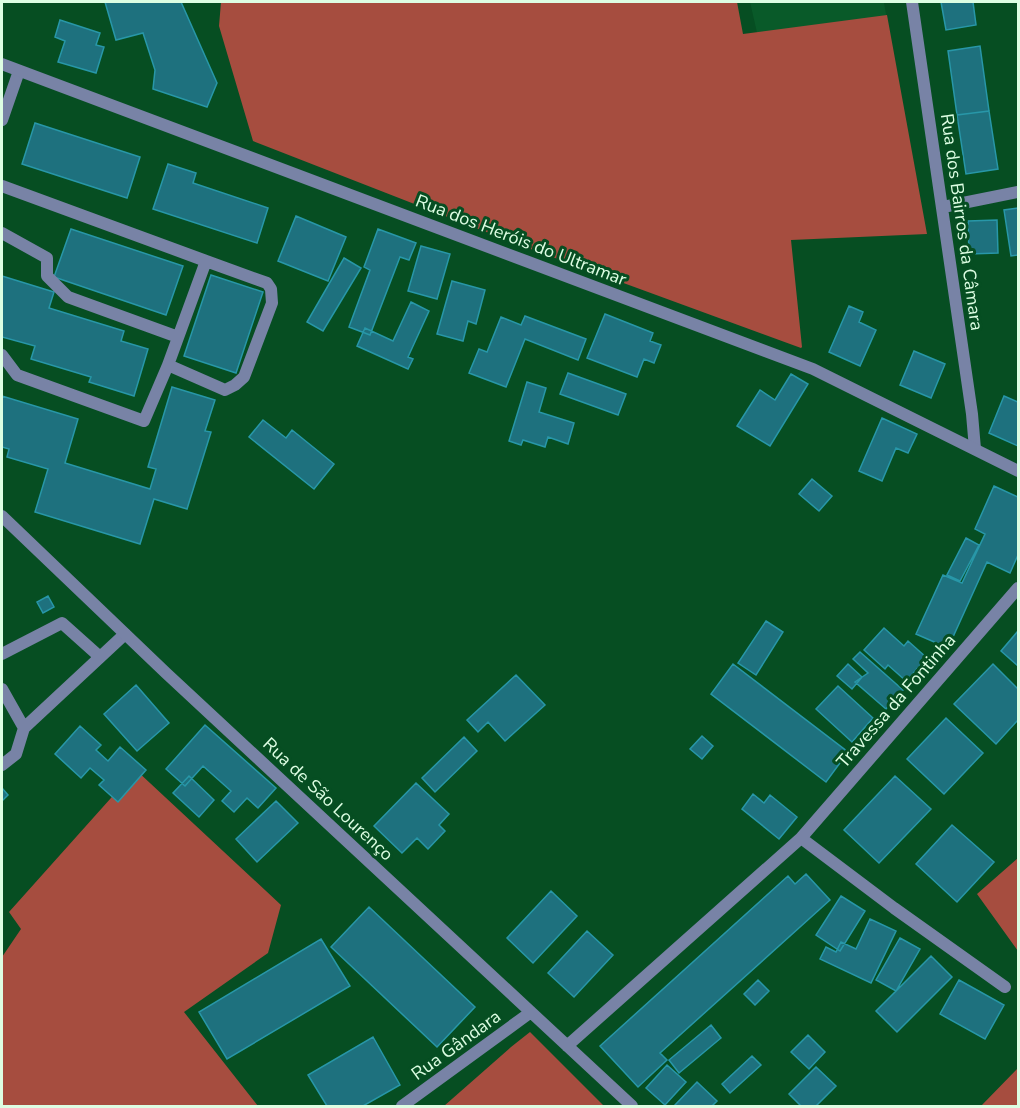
<svg xmlns="http://www.w3.org/2000/svg" width="1020" height="1108" viewBox="0 0 1020 1108" font-family="'Nunito Sans',sans-serif">
<style>
.built{fill:#095a29}
.forest{fill:#a64d3f}
.building{fill:#1e717e;stroke:#2897a8;stroke-width:1.5}
.lines{fill:none;stroke-linecap:round;stroke-linejoin:round}
.service{stroke:#7883a6;stroke-width:12}
.minor{stroke:#7883a6;stroke-width:12}
.tertiary{stroke:#7883a6;stroke-width:12}
.labels{text-anchor:middle;dominant-baseline:central;stroke-width:6;stroke-linejoin:round;paint-order:stroke}
.street-label{font-size:18px;fill:#ddfee3;stroke:#064e22}
</style>
<rect width="100%" height="100%" fill="#064e22"/>
<!-- built -->
<path class="built" d="M 750,2 L 885,2 L 884,3 L 889,30 L 761,50 Z"/>
<!-- forest -->
<path class="forest" d="M 221,2 L 737,2 L 743,34 L 887,15 L 927,234 L 791,240 L 802,347 L 801,348 L 517,244 L 253,141 L 219,26 Z
M 136,770 L 281,905 L 268,953 L 184,1012 L 258,1106 L 2,1106 L 2,957 L 21,929 L 9,912 Z
M 1018,858 L 1018,951 L 977,894 Z
M 530,1032 L 604,1106 L 444,1106 L 511,1047 Z
M 1018,1068 L 1018,1106 L 981,1106 Z"/>
<!-- building -->
<path class="building" d="M 105,2 L 181,2 L 217,83 L 207,107 L 153,89 L 155,70 L 143,33 L 116,40 Z
M 941,2 L 973,2 L 976,25 L 946,30 Z
M 60,20 L 100,33 L 96,45 L 104,47 L 96,73 L 58,62 L 65,41 L 55,37 Z
M 980,46 L 989,111 L 957,115 L 948,51 Z
M 989,111 L 998,169 L 966,174 L 957,115 Z
M 35,123 L 140,157 L 127,198 L 22,164 Z
M 168,164 L 196,173 L 193,183 L 268,208 L 257,243 L 153,209 Z
M 1018,208 L 1018,255 L 1011,256 L 1004,210 Z
M 296,216 L 346,237 L 328,281 L 278,261 Z
M 997,220 L 998,253 L 969,254 L 968,221 Z
M 71,229 L 183,266 L 166,315 L 54,277 Z
M 378,229 L 416,243 L 409,260 L 400,257 L 370,335 L 349,327 L 370,270 L 364,267 Z
M 421,246 L 450,254 L 437,299 L 408,291 Z
M 344,258 L 361,268 L 323,331 L 307,322 Z
M 211,275 L 263,292 L 236,373 L 184,356 Z
M 2,276 L 54,292 L 49,308 L 124,331 L 121,341 L 148,349 L 134,396 L 89,382 L 91,377 L 31,359 L 35,346 L 2,337 Z
M 452,281 L 485,290 L 476,324 L 468,321 L 463,341 L 437,334 Z
M 411,302 L 429,311 L 408,357 L 413,359 L 408,369 L 357,346 L 365,328 L 393,341 Z
M 849,306 L 863,312 L 859,322 L 876,330 L 860,366 L 829,352 Z
M 605,314 L 653,333 L 650,341 L 661,345 L 654,363 L 644,359 L 637,377 L 587,358 Z
M 525,316 L 586,339 L 578,360 L 525,339 L 506,387 L 469,373 L 479,349 L 487,352 L 501,317 L 521,325 Z
M 914,351 L 945,364 L 931,398 L 900,385 Z
M 568,373 L 626,394 L 618,415 L 560,394 Z
M 791,374 L 808,384 L 770,446 L 737,426 L 760,390 L 775,400 Z
M 527,382 L 546,388 L 539,412 L 574,423 L 568,444 L 548,437 L 545,447 L 523,440 L 521,445 L 509,441 Z
M 172,387 L 215,400 L 205,431 L 211,432 L 187,509 L 154,499 L 140,544 L 35,512 L 48,469 L 7,457 L 9,449 L 2,447 L 2,396 L 78,419 L 65,463 L 150,489 L 156,469 L 148,467 Z
M 1004,396 L 1018,402 L 1018,446 L 989,433 Z
M 882,418 L 917,434 L 908,453 L 896,448 L 882,481 L 859,471 Z
M 263,420 L 286,438 L 292,430 L 334,464 L 314,489 L 249,437 Z
M 812,479 L 832,496 L 819,511 L 799,494 Z
M 994,486 L 1018,497 L 1018,555 L 1010,573 L 987,562 L 948,648 L 916,634 L 943,575 L 962,583 L 985,534 L 975,529 Z
M 966,538 L 979,545 L 960,581 L 947,575 Z
M 48,596 L 54,607 L 43,613 L 37,602 Z
M 766,621 L 783,632 L 756,675 L 738,663 Z
M 884,628 L 904,646 L 908,641 L 927,658 L 906,681 L 888,665 L 885,669 L 864,650 Z
M 1018,631 L 1018,666 L 1001,651 Z
M 860,652 L 903,690 L 886,709 L 855,682 L 868,673 L 853,659 Z
M 733,664 L 848,752 L 826,782 L 711,694 Z
M 848,664 L 862,677 L 852,689 L 837,676 Z
M 993,664 L 1018,689 L 1018,720 L 996,744 L 954,704 Z
M 516,675 L 545,705 L 505,741 L 488,722 L 478,732 L 467,720 Z
M 136,685 L 169,723 L 137,751 L 104,714 Z
M 838,686 L 873,718 L 852,742 L 816,709 Z
M 946,718 L 983,753 L 944,794 L 907,759 Z
M 205,725 L 276,788 L 258,808 L 247,798 L 234,812 L 222,801 L 231,791 L 203,766 L 185,786 L 166,769 Z
M 80,726 L 101,745 L 96,750 L 108,761 L 120,747 L 146,770 L 118,802 L 99,785 L 104,780 L 90,768 L 81,778 L 55,754 Z
M 702,736 L 713,746 L 702,759 L 690,749 Z
M 464,737 L 477,751 L 435,792 L 422,778 Z
M 189,776 L 214,800 L 199,817 L 173,793 Z
M 895,776 L 931,809 L 879,863 L 844,830 Z
M 416,783 L 449,814 L 439,825 L 445,831 L 428,849 L 417,838 L 402,853 L 374,826 Z
M 2,788 L 8,795 L 2,801 Z
M 753,794 L 764,803 L 770,795 L 797,817 L 779,839 L 742,809 Z
M 276,801 L 298,823 L 257,862 L 236,839 Z
M 952,825 L 994,862 L 957,902 L 916,864 Z
M 806,874 L 830,900 L 660,1053 L 667,1060 L 638,1087 L 600,1046 L 788,876 L 795,884 Z
M 551,891 L 577,916 L 533,963 L 507,938 Z
M 841,896 L 865,911 L 840,951 L 816,935 Z
M 369,907 L 475,1007 L 437,1047 L 331,947 Z
M 870,919 L 896,931 L 871,983 L 820,959 L 826,947 L 836,952 L 841,942 L 856,949 Z
M 587,931 L 613,955 L 574,997 L 548,973 Z
M 900,938 L 920,949 L 896,991 L 876,980 Z
M 321,939 L 350,986 L 227,1059 L 199,1012 Z
M 931,956 L 952,977 L 897,1032 L 876,1011 Z
M 758,980 L 769,991 L 755,1005 L 744,994 Z
M 959,980 L 1004,1005 L 985,1039 L 940,1014 Z
M 711,1025 L 721,1038 L 679,1073 L 669,1060 Z
M 808,1035 L 825,1052 L 809,1069 L 791,1052 Z
M 373,1037 L 400,1085 L 363,1106 L 327,1106 L 308,1075 Z
M 752,1056 L 761,1065 L 730,1093 L 722,1084 Z
M 667,1065 L 686,1082 L 665,1105 L 646,1088 Z
M 816,1067 L 836,1086 L 816,1106 L 801,1106 L 789,1094 Z
M 697,1082 L 717,1101 L 712,1106 L 674,1106 Z"/>
<g class="lines">
<!-- service -->
<path class="service" d="M 2,654 L 62,623 L 100,657
M 2,689 L 24,728
M 2,765 L 16,754 L 24,728 L 125,634"/>
<!-- minor -->
<path class="minor" d="M 912,2 L 972,414 L 975,449
M 2,120 L 19,71
M 2,186 L 206,261 L 168,365 L 144,421 L 17,375 L 2,355
M 943,207 L 1018,192
M 2,233 L 47,258 L 47,276 L 68,297 L 178,337
M 168,365 L 225,390 L 235,385 L 244,377 L 272,303 L 271,289 L 267,283 L 206,261
M 2,516 L 166,673 L 632,1106
M 801,838 L 894,908 L 1005,987
M 567,1046 L 801,838 L 1018,588
M 402,1106 L 531,1012"/>
<!-- tertiary -->
<path class="tertiary" d="M 2,64 L 813,369 L 1018,471"/>
</g>
<g class="labels">
<!-- street labels -->
<g class="street-label">
<text transform="translate(962 222) rotate(82)">Rua dos Bairros da Câmara</text>
<text transform="translate(521 240) rotate(21)">Rua dos Heróis do Ultramar</text>
<text transform="translate(896 701) rotate(-49)">Travessa da Fontinha</text>
<text transform="translate(328 799) rotate(43)">Rua de São Lourenço</text>
<text transform="translate(456 1045) rotate(-36)">Rua Gândara</text>
</g>
</g>
<!-- border -->
<rect width="1020" height="1108" fill="none" stroke="#ddfee3" stroke-width="6"/>
</svg>
